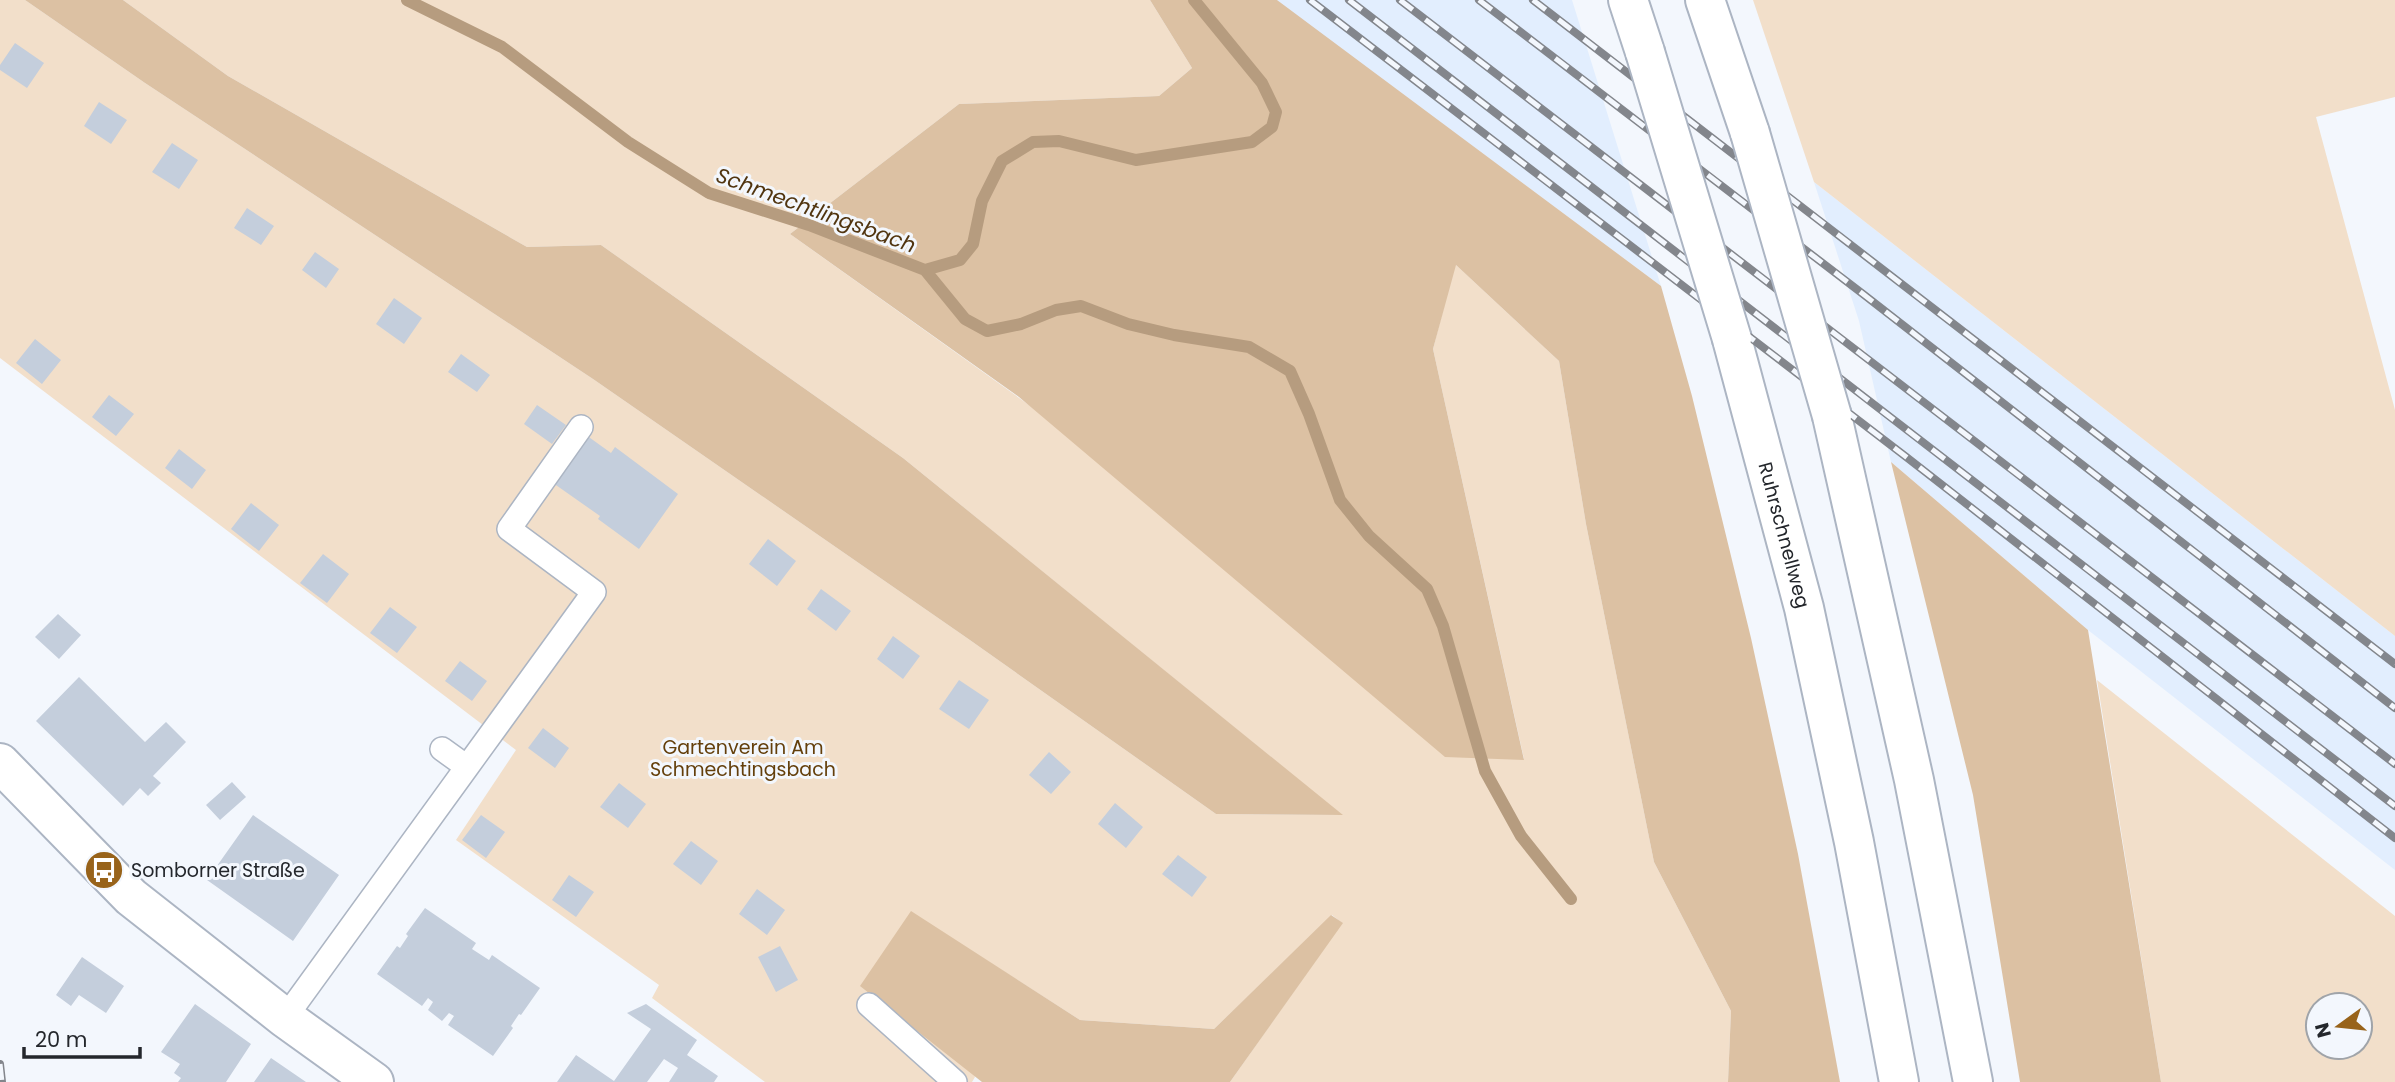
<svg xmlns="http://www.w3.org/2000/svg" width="2395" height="1082" viewBox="0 0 2395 1082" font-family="Poppins,sans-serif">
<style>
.built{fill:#e2eefe}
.green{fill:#f2dfca;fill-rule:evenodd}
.forest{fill:#dcc1a3}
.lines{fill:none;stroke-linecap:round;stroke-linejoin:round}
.stream{stroke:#b69c7f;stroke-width:12}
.building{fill:#c4cedc}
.lane-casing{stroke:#acb5c3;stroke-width:26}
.street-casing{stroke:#acb5c3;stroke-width:42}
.highway-casing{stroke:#acb5c3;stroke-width:42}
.lane{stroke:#fff;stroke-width:23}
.street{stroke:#fff;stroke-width:38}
.highway{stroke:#fff;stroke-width:38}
.rail-casing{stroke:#83868c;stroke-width:8}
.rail{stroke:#f3f7fd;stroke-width:5;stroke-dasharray:16;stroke-linecap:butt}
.highway-bridge-casing{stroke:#acb5c3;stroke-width:42;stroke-linecap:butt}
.highway-bridge{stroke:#fff;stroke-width:38}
.labels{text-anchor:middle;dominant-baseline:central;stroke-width:6;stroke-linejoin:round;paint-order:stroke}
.street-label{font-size:19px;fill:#24272c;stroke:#f3f7fd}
.park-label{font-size:19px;fill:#643f0b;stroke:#f3f7fd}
.poi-label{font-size:19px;fill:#24272c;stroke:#f3f7fd;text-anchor:start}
.water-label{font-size:21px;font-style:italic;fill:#513510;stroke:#f3f7fd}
</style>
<rect width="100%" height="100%" fill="#f3f7fd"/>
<!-- built -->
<path class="built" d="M 1277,0 L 1572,0 L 1661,286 L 1289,10 Z
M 1814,182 L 2395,636 L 2395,870 L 2088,630 L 1891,462 L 1859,321 Z"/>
<!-- green -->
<path class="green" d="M 0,0 L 25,0 L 145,83 L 593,379 L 967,638 L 1216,814 L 1342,815 L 903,458 L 601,245 L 527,247 L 228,76 L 123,0 L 1150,0 L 1192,68 L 1159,96 L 959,104 L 790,234 L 1524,759 L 1433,349 L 1455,264 L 1559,361 L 1586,524 L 1654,862 L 1731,1011 L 1728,1082 L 1230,1082 L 1342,923 L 1332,915 L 1214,1029 L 1080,1020 L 911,912 L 975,1077 L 972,1082 L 765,1082 L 652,998 L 659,985 L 456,840 L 516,750 L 0,358 Z
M 1753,0 L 2395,0 L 2395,97 L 2316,117 L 2395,410 L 2395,636 L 1814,182 Z
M 2097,680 L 2395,916 L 2395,1082 L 2161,1082 ZM 2318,1005 L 2360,1005 L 2360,1047 L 2318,1047 Z"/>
<!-- forest -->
<path class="forest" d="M 25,0 L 123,0 L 228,76 L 527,247 L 601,245 L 903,458 L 1343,815 L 1216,814 L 967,638 L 593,379 L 145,83 Z
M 1150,0 L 1277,0 L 1661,286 L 1692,396 L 1751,638 L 1798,854 L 1840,1082 L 1728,1082 L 1731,1011 L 1654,862 L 1586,524 L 1559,361 L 1456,265 L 1433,349 L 1524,760 L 1445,757 L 1019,397 L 790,234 L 959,104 L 1159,96 L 1192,68 Z
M 1891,462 L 2088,630 L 2161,1082 L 2020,1082 L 1973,795 Z
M 911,911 L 1080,1020 L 1214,1029 L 1331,915 L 1343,923 L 1230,1082 L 982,1082 L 860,986 Z"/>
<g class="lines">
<!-- stream -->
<path class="stream" d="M 407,0 L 502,47 L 628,142 L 709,193 L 809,225 L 925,270 L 965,319 L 987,331 L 1021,324 L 1056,310 L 1081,306 L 1128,324 L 1174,335 L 1249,347 L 1290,371 L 1309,414 L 1340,500 L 1369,536 L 1427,589 L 1443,626 L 1485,771 L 1521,836 L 1571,899
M 925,270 L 960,260 L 973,244 L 982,201 L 1002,161 L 1033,142 L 1059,141 L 1136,160 L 1252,142 L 1272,127 L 1276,112 L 1262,83 L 1194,0"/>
</g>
<!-- building -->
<path class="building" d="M 15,43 L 44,63 L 27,88 L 0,70 L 0,65 Z
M 99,102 L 127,120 L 111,144 L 84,126 Z
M 172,143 L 198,160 L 179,189 L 152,172 Z
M 247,208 L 274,226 L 261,245 L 234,228 Z
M 315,252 L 339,269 L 326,288 L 302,270 Z
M 394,298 L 422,318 L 404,344 L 376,324 Z
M 35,339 L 61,360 L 42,384 L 16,363 Z
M 461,354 L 490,375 L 477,392 L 448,372 Z
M 109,395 L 134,414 L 116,436 L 92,417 Z
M 537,405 L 566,425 L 552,444 L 524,424 Z
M 586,435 L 611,453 L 615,447 L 678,494 L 639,549 L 598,519 L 600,516 L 553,483 Z
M 179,449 L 206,470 L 192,489 L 165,468 Z
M 251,503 L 279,525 L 259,551 L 231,529 Z
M 768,539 L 796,561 L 777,586 L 749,564 Z
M 323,554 L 349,574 L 327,603 L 300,583 Z
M 821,589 L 851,611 L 836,631 L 807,609 Z
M 390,607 L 417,627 L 397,653 L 370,633 Z
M 58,614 L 81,635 L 59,659 L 35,637 Z
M 893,636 L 920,656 L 903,679 L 877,659 Z
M 460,661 L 487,681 L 472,701 L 445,681 Z
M 79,677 L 145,742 L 166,722 L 186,742 L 153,776 L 161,783 L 148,796 L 140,788 L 123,806 L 36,721 Z
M 959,680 L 989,700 L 969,729 L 939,709 Z
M 543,728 L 569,748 L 555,768 L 528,748 Z
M 1049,752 L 1071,772 L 1051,794 L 1029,775 Z
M 232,782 L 246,797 L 220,820 L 206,805 Z
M 619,783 L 646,804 L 628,828 L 600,807 Z
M 1115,803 L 1143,827 L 1126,848 L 1098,824 Z
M 253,815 L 339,875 L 293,941 L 207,880 Z
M 481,815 L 505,832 L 486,858 L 462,840 Z
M 691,841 L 718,861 L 701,885 L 673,864 Z
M 1178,855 L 1207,877 L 1192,897 L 1162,874 Z
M 569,875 L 594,892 L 576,917 L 552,900 Z
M 757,889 L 785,910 L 767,935 L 739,914 Z
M 425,908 L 476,943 L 472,949 L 489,960 L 492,955 L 540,988 L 521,1015 L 519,1014 L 511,1026 L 513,1028 L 493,1056 L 448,1025 L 454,1016 L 449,1013 L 442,1021 L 428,1010 L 433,1002 L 428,998 L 422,1006 L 377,974 L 397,946 L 400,948 L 408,936 L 406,934 Z
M 780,946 L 798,980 L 776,992 L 758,957 Z
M 82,957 L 124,986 L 106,1013 L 79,995 L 71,1006 L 56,995 Z
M 195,1004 L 251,1044 L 226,1082 L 178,1082 L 181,1078 L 174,1073 L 180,1064 L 161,1052 Z
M 646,1004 L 697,1040 L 687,1055 L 718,1076 L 714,1082 L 669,1082 L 678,1068 L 664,1059 L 647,1082 L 557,1082 L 576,1055 L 614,1081 L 651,1029 L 627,1013 Z
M 271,1058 L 306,1082 L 254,1082 Z"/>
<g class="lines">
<!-- lane casing -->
<g class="lane-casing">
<path id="lane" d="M 467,767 L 594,592 L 509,529 L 581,427
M 869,1005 L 955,1082
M 285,1018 L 467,767 L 442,749"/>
</g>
<!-- street casing -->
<g class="street-casing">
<path id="street" d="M 0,763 L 131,897 L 285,1018 L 374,1082"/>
</g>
<!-- highway casing -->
<g class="highway-casing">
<g id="highway">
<path d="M 1628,0 L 1645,52"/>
<path d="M 1705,0 L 1750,133"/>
<path id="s1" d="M 1732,339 L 1804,608 L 1854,842 L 1899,1082"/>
<path d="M 1832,416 L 1914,780 L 1973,1082"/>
</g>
</g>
<!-- lane -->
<use href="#lane" class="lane"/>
<!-- street -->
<use href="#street" class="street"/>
<!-- highway -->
<use href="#highway" class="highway"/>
<!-- rail casing -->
<g class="rail-casing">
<path id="rail" d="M 1310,0 L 1905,456 L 2395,838
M 1349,0 L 2395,806
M 1400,0 L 2395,764
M 1479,0 L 1863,294 L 2395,708
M 1533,0 L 2395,664
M 0,1064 L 2,1082"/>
</g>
<!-- rail -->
<use href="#rail" class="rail"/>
<!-- highway-bridge casing -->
<g class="highway-bridge-casing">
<path id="highway-bridge" d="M 1645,52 L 1732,339
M 1750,133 L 1832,416"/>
</g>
<!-- highway-bridge -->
<use href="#highway-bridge" class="highway-bridge"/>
</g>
<!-- icons -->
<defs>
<g id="bus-disc" transform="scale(2.0125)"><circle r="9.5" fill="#98631a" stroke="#f3f7fd"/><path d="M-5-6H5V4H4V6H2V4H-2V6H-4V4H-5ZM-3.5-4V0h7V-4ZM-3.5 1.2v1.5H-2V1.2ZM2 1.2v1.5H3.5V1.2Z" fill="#fff"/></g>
</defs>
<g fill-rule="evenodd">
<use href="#bus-disc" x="104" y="870"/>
</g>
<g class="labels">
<!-- street labels -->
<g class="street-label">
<text stroke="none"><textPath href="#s1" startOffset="203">Ruhrschnellweg</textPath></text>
</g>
<!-- park labels -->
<g class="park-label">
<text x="743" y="747">Gartenverein Am<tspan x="743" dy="22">Schmechtingsbach</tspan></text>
</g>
<!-- poi labels -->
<g class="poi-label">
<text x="131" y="870">Somborner Straße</text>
</g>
<!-- water labels -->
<g class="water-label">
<text transform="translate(816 210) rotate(20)">Schmechtlingsbach</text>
</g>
</g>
<!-- north arrow -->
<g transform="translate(2339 1026) rotate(255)"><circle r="33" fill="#f3f7fd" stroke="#a0a4a9" stroke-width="2"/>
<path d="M0-5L12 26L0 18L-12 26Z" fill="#98631a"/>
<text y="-10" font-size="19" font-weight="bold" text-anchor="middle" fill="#24272c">N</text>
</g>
<!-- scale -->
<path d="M24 1047v10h116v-10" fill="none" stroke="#24272c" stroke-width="3.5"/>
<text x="35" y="1047" font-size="21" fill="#24272c" stroke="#f3f7fd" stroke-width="5" paint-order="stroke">20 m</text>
</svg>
